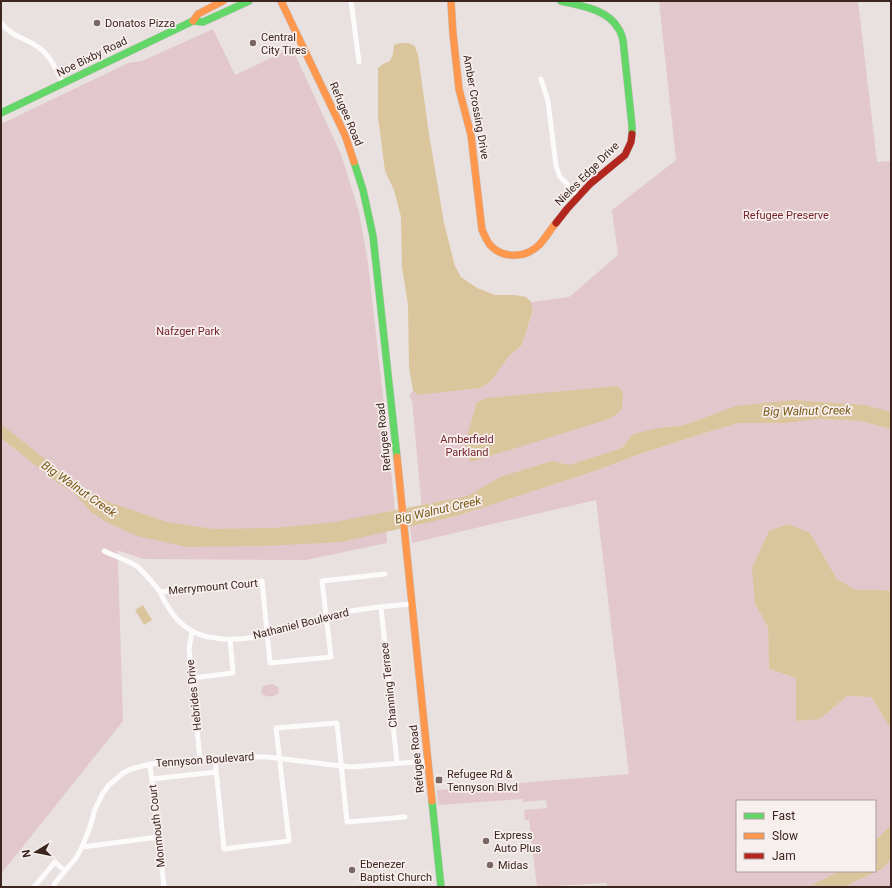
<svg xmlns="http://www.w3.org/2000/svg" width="892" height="888" viewBox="0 0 892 888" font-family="Roboto,sans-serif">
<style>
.green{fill:#e2c8cd}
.water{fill:#dbc59d}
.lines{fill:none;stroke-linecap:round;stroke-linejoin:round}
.river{stroke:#dbc59d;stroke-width:11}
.fast-casing{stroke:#c7bfbd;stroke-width:8}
.slow-casing{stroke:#c7bfbd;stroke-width:8}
.jam-casing{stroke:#c7bfbd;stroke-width:8}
.street{stroke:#fcfafa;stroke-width:5}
.fast{stroke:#63d668;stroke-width:7}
.slow{stroke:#ff974d;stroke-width:7}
.jam{stroke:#b3261e;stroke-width:7}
.poi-dot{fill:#786762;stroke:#f7eeee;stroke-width:1.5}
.labels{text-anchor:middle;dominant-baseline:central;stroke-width:3.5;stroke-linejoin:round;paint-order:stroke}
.poi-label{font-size:11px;fill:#3b251e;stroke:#f7eeee;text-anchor:start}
.street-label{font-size:11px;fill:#3b251e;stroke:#f7eeee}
.park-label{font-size:11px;fill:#75252d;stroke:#f7eeee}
.water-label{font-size:12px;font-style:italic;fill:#7b5a14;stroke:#f7eeee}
</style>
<rect width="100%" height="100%" fill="#e8e1e0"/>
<!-- green -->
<path class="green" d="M 659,1 L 858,1 L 877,162 L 891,161 L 891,417 L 703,418 L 684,425 L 659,428 L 634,446 L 422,511 L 412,401 L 409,395 L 413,391 L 418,395 L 480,388 L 490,382 L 511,354 L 522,345 L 533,311 L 531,302 L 569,297 L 618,255 L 612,210 L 676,160 Z
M 213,29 L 235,75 L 292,48 L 341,154 L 359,212 L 368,263 L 388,441 L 395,510 L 385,512 L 387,543 L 306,560 L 143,559 L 117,550 L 118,562 L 123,721 L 1,874 L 1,124 L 128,63 L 142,61 Z
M 818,419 L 860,421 L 891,429 L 891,591 L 881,590 L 856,590 L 837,579 L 810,533 L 755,604 L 768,627 L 769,669 L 796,678 L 820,719 L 847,696 L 871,697 L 891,729 L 891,825 L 875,841 L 875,801 L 737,801 L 737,871 L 839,871 L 808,887 L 607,887 L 606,883 L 537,887 L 529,820 L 525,820 L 524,810 L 547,808 L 546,800 L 523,802 L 523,799 L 438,805 L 437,790 L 629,774 L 596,500 L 412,543 L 410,526 L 457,516 L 598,470 L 637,455 L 708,432 L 739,423 L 787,423 Z
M 272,684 L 278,687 L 279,693 C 274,697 267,698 261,693 L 261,691 L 263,686 Z
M 891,859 L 891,887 L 846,887 L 854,882 L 882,869 Z"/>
<!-- water -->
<path class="water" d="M 400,43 L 408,43 L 415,46 L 418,55 L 429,134 L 444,223 L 455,266 L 461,277 L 477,288 L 495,295 L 515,295 L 526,297 L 531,302 L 533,310 L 522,345 L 511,354 L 490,382 L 480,388 L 418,395 L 413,391 L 409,367 L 408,305 L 402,267 L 401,217 L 394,190 L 385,171 L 378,117 L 378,68 L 383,64 L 390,61 L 393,54 L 394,45 Z
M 618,386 L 623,393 L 622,408 L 617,414 L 609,419 L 471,462 L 465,453 L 466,440 L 477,402 L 487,398 Z
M 793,400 L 865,405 L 891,412 L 891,429 L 860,421 L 818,419 L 787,423 L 739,423 L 708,432 L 637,455 L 598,470 L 457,516 L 341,542 L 264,546 L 187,547 L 137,536 L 108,523 L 91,512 L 59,477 L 109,502 L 167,522 L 213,529 L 273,528 L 335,522 L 468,496 L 500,477 L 552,461 L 569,465 L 622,448 L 633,434 L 659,428 L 684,425 L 736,406 Z
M 788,524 L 810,533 L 837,579 L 856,590 L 881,590 L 891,591 L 891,729 L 871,697 L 847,696 L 820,719 L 796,721 L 796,678 L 769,669 L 768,627 L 755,604 L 752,568 L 769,531 Z
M 143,605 L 152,620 L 144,625 L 135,610 Z
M 891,825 L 891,859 L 882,869 L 854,882 L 846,887 L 808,887 L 839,871 L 875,871 L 875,841 Z"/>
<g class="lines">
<!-- river -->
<path class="river" d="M 1,431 L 59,477 L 72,485"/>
<!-- fast casing -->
<g class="fast-casing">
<path id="fast" d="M 561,1 C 581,6 607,9 618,28 C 621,32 622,36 623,40 L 632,126 L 632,134
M 1,113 L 193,21 L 203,22 L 249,1
M 354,162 L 363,190 L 373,236 L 397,457
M 432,801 L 441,887"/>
</g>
<!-- slow casing -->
<g class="slow-casing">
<path id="slow" d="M 281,1 L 345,135 L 354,162
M 451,1 L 453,34 L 459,89 L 471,135 L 482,230 C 485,236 487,242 491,246 C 504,259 526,258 539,245 C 545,239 550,230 556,223
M 193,21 L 198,14 L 223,1
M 397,457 L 432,801"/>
</g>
<!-- jam casing -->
<g class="jam-casing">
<path id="jam" d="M 556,223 L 567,209 L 590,184 L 625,155 L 631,142 L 632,134"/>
</g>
<!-- street -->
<path class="street" d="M 351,1 L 359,62
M 1,23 C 10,35 24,38 35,45 C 50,54 56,69 63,83
M 541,79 L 548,101 L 556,166 L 560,177 L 579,196
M 104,551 C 112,555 132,562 138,567 C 143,572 155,585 160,592 C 162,596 164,601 167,605 C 173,616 181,625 192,631 C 202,637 213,638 224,639 C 267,641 305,622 346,612 C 367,607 390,606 412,604
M 160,592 L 262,581 L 270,663 L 331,657 L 322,581 L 385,574
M 381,607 L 397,763
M 192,631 L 189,649 L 200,759
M 192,678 L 233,673 L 230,639
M 215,759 L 224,849 L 289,841 L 276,728 L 337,723 L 347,822 L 405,817
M 150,764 L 164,887
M 152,779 L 216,772
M 82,847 L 158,837
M 34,887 L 55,862 L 65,871
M 53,887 L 55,883 L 76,858 L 82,847 L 90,827 L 95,809 L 103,793 L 109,785 L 123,773 L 131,769 L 150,764 L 227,757 L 267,757 L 341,766 L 352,767 L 428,761"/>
<!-- fast -->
<use href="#fast" class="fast"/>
<!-- slow -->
<use href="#slow" class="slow"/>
<!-- jam -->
<use href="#jam" class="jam"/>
</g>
<!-- markers -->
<g class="poi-dot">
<circle cx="97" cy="23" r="4"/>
<circle cx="253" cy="43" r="4"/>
<rect x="435" y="776" width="8" height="8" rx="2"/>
<circle cx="486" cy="841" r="4"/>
<circle cx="490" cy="865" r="4"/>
<circle cx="352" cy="870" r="4"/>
</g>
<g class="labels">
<!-- poi labels -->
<g class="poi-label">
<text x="105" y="23">Donatos Pizza</text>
<text x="261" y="37">Central<tspan x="261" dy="13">City Tires</tspan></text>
<text x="447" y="774">Refugee Rd &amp;<tspan x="447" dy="13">Tennyson Blvd</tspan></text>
<text x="494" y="835">Express<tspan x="494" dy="13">Auto Plus</tspan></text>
<text x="360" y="864">Ebenezer<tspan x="360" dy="13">Baptist Church</tspan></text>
<text x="498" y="865">Midas</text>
</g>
<!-- street labels -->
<g class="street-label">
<text transform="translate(92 57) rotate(-26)">Noe Bixby Road</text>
<text transform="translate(476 107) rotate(80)">Amber Crossing Drive</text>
<text transform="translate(346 114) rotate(67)">Refugee Road</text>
<text transform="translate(587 174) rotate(-45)">Nieles Edge Drive</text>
<text transform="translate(384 437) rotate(-96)">Refugee Road</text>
<text transform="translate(213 587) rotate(-5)">Merrymount Court</text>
<text transform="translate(301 624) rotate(-14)">Nathaniel Boulevard</text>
<text transform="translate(389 685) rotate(-96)">Channing Terrace</text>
<text transform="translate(194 695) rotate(-96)">Hebrides Drive</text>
<text transform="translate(417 759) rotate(-96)">Refugee Road</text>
<text transform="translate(205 760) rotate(-4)">Tennyson Boulevard</text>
<text transform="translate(157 826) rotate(-96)">Monmouth Court</text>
</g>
<!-- park labels -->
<g class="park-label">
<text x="786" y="215">Refugee Preserve</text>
<text x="188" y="331">Nafzger Park</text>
<text x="467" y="439">Amberfield<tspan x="467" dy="13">Parkland</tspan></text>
</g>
<!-- water labels -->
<g class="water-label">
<text transform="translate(807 411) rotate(-1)">Big Walnut Creek</text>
<text transform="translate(79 489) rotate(35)">Big Walnut Creek</text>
<text transform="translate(438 510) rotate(-13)">Big Walnut Creek</text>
</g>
</g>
<!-- border -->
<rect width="892" height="888" fill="none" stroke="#3b251e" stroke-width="4"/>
<!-- legend -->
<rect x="736" y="800" width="140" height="72" fill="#f7eeee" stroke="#ac9e9b"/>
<rect x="744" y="813" width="20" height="6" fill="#63d668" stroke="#ac9e9b"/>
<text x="772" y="820" font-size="12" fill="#3b251e">Fast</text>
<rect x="744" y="833" width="20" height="6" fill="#ff974d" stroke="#ac9e9b"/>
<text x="772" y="840" font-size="12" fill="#3b251e">Slow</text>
<rect x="744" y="853" width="20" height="6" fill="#b3261e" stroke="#ac9e9b"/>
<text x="772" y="860" font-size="12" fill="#3b251e">Jam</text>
<!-- north arrow -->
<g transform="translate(36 852) rotate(260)" stroke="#f7eeee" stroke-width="3" paint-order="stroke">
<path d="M0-3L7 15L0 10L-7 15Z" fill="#3b251e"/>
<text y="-6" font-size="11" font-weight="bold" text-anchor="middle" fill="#3b251e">N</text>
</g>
</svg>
